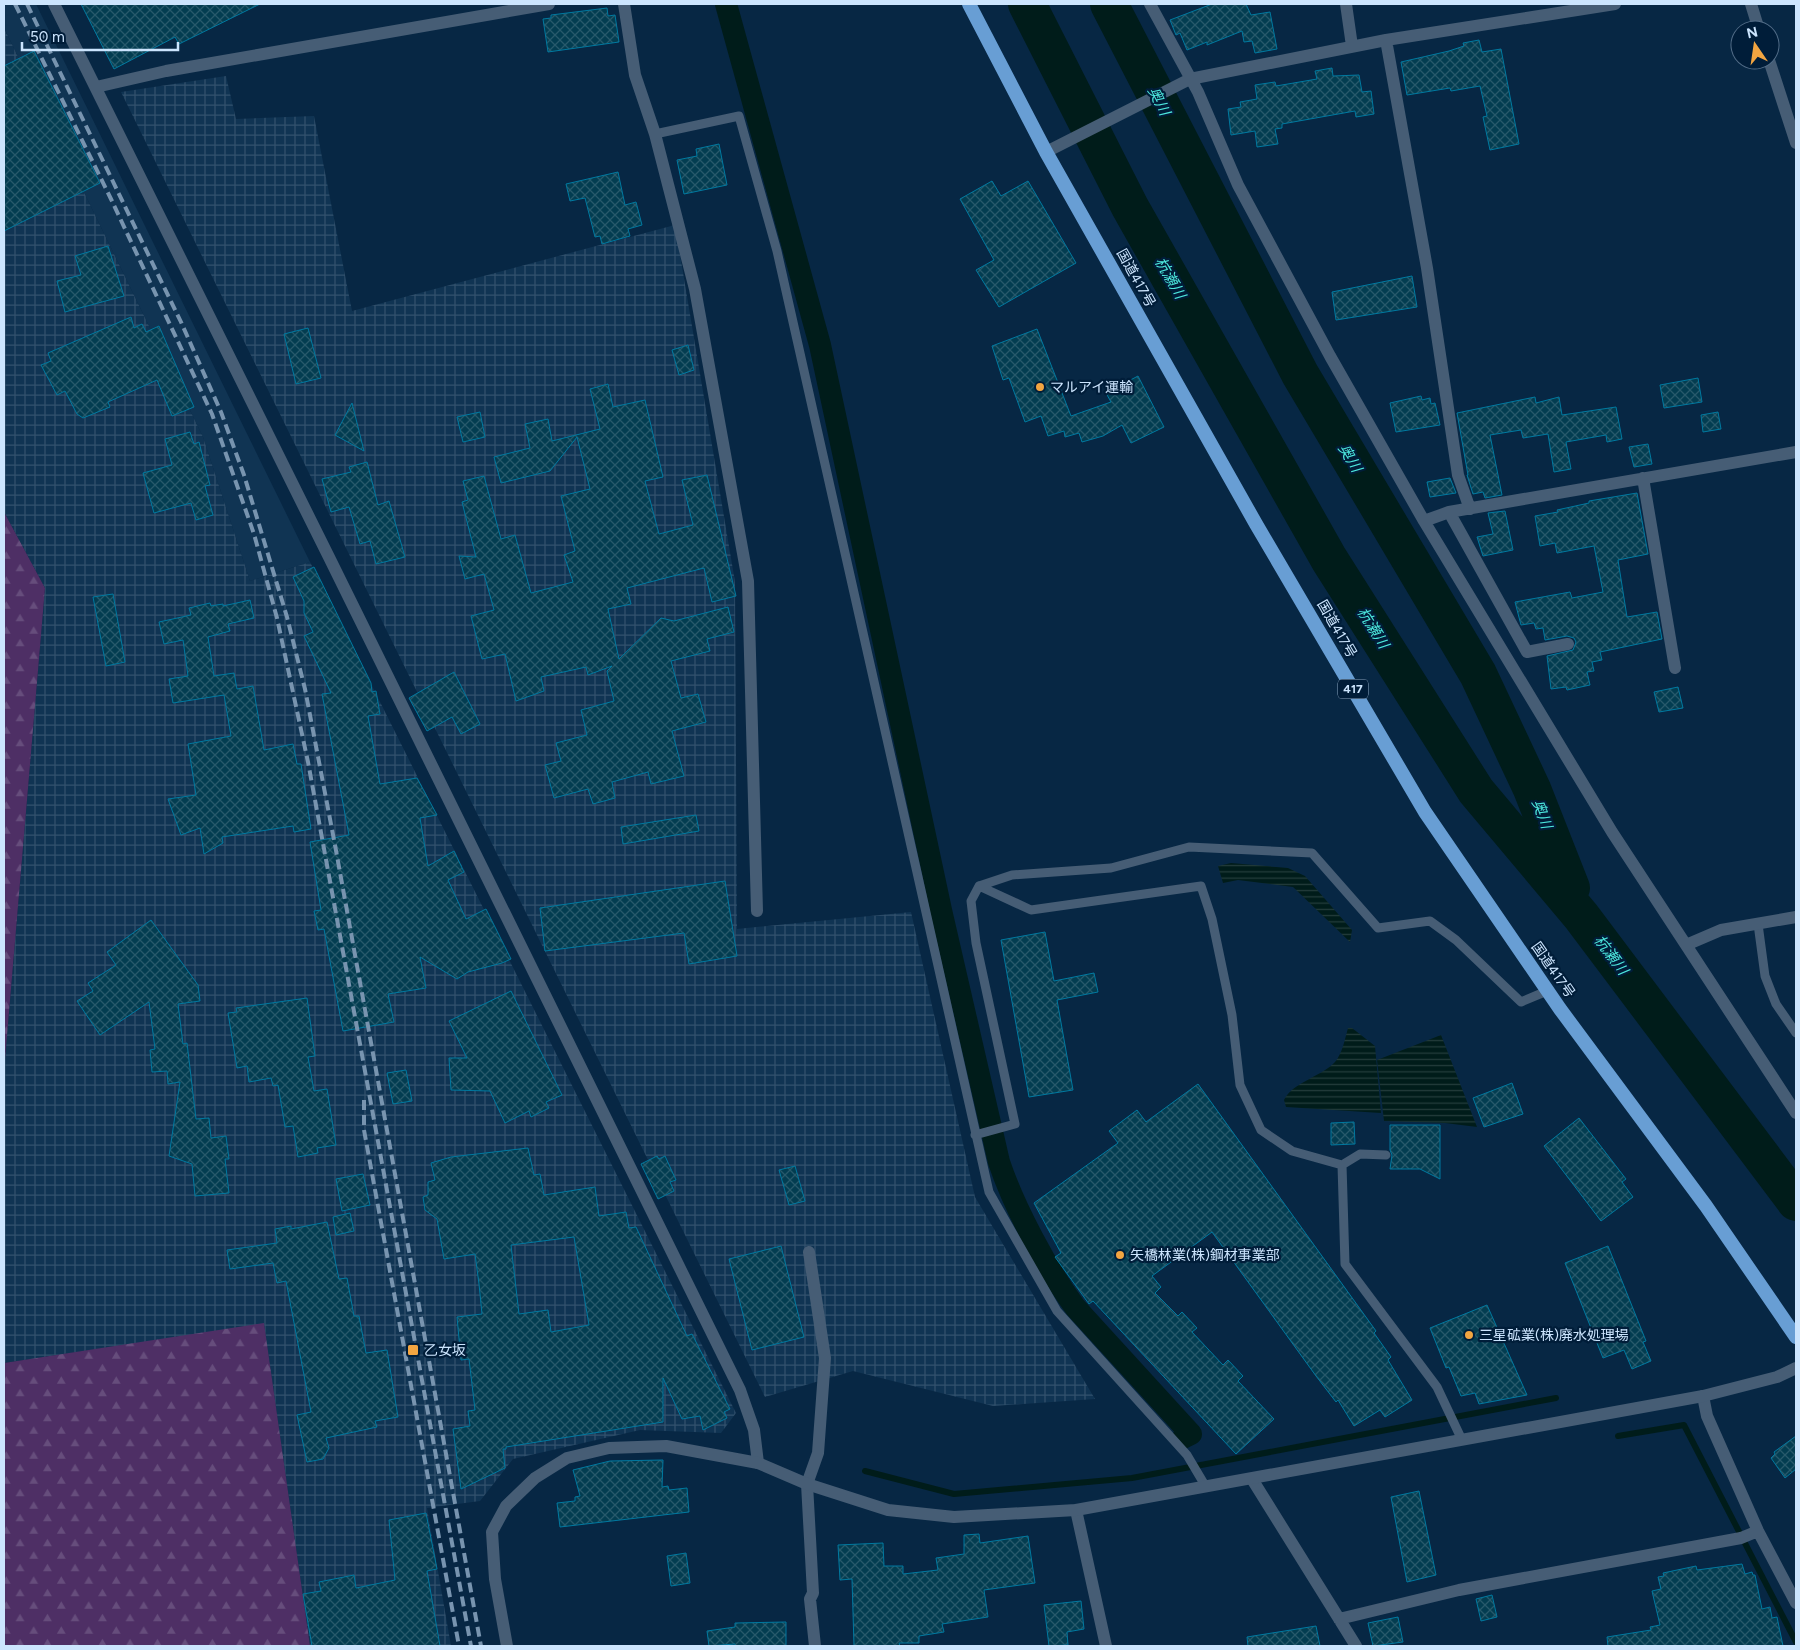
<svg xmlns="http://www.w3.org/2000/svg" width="1800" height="1650" viewBox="0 0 1800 1650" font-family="Figtree,'Noto Sans JP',sans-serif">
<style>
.built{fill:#103453}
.industrial{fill:url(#industrial-grid)}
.forest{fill:url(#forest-firs)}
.water{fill:url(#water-rules)}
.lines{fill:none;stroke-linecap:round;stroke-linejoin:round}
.stream{stroke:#001c1a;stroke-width:6}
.canal{stroke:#001c1a;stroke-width:22}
.river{stroke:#001c1a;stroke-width:38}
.building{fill:url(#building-cross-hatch);stroke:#0079a0;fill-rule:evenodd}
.service{stroke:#465d75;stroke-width:9}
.minor{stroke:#465d75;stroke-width:12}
.tertiary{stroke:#465d75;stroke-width:12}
.trunk{stroke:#689ed4;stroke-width:14}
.rail{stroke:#7894af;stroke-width:4;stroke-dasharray:10 5;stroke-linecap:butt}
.poi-dot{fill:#f2a541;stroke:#001d39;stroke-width:2}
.labels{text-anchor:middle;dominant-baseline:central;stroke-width:4.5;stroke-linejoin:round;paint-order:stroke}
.shield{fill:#001d39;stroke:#8fa9c3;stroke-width:1}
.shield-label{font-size:12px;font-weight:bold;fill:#cce5fe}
.street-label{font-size:14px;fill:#cce5fe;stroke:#001d39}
.poi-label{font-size:14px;fill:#cce5fe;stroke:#001d39;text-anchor:start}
.water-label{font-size:15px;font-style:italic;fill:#4ce7dd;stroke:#001d39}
</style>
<defs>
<pattern id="industrial-grid" width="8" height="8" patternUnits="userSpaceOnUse" patternTransform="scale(1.25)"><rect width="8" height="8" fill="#103453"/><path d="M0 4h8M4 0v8" fill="none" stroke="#32516d"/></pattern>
<pattern id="forest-firs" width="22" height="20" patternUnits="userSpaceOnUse" patternTransform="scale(1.25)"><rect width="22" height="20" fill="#4e2f65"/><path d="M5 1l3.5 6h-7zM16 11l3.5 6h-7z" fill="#664d7c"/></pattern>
<pattern id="water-rules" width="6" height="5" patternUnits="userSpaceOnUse" patternTransform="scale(1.25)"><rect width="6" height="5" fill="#001c1a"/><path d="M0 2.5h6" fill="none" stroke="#243d3c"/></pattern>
<pattern id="building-cross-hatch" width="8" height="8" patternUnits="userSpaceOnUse" patternTransform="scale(1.25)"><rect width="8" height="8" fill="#033d51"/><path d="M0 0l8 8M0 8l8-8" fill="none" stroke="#27596b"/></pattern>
</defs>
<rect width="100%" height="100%" fill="#072744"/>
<!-- built -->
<path class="built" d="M 4,4 L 36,4 L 310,562 L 250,581 L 203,437 L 4,28 Z"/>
<!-- industrial -->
<path class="industrial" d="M 4,28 L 203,437 L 250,581 L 310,562 L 736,1413 L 721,1433 L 640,1430 L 513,1459 L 480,1501 L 427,1508 L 451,1646 L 310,1646 L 264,1324 L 4,1363 L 4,1071 L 45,588 L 4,512 Z
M 226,76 L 236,119 L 314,116 L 352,311 L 675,225 L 735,582 L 737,929 L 911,912 L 975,1197 L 1095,1399 L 993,1406 L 853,1371 L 765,1397 L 121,92 Z"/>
<!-- forest -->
<path class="forest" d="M 4,512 L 45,588 L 4,1071 Z
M 264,1323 L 310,1646 L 4,1646 L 4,1363 Z"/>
<!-- water -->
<path class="water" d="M 1231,863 L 1288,868 L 1305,876 L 1352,930 L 1350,942 L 1293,887 L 1238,880 L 1223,883 L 1218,866 Z
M 1348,1028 L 1352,1028 L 1375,1046 L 1381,1113 L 1286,1107 L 1284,1100 C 1293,1082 1321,1077 1335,1062 C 1342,1054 1345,1039 1348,1028 Z
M 1441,1035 L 1477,1127 L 1445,1123 L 1384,1121 L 1377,1060 Z"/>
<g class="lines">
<!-- stream -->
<path class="stream" d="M 1618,1436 L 1684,1425 L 1796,1642
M 865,1471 L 954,1494 L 1132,1478 L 1556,1398"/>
<!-- canal -->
<path class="canal" d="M 726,4 L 820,345 L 941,910 L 999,1162 C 1014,1207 1047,1269 1075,1307 L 1191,1434 L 1183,1438"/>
<!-- river -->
<path class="river" d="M 1027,4 L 1130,207 L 1329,559 L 1476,791 L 1581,916 L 1796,1202
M 1109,4 L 1300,374 L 1478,674 L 1532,789 L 1571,888"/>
</g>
<!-- building -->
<path class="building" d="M 81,4 L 260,4 L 179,44 L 175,37 L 114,69 Z
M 1212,4 L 1246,4 L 1251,15 L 1270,12 L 1277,49 L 1255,53 L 1252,41 L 1244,42 L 1242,31 L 1207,45 L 1207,42 L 1187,50 L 1180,33 L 1176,35 L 1170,20 Z
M 607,8 L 608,16 L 615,15 L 619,42 L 548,52 L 543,19 L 551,18 L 551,15 Z
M 1479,40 L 1482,52 L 1501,49 L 1519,144 L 1490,150 L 1483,117 L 1487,116 L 1480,86 L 1451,91 L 1450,88 L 1407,95 L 1401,62 L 1449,51 L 1464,46 L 1463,43 Z
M 34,51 L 100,183 L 4,231 L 4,66 Z
M 1332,68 L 1333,76 L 1359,75 L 1362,92 L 1371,91 L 1374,114 L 1356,117 L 1355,111 L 1282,124 L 1282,128 L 1275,129 L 1278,144 L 1257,147 L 1255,131 L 1231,135 L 1228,109 L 1241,107 L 1240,102 L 1257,99 L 1255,85 L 1275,82 L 1276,86 L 1317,79 L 1315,71 Z
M 719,144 L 727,185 L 684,194 L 677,160 L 697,156 L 696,149 Z
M 618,172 L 625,205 L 636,202 L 642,225 L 628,229 L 630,236 L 602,244 L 600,236 L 595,237 L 585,198 L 570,201 L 566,184 Z
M 992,181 L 1001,196 L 1028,181 L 1076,263 L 999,307 L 976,270 L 994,260 L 960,199 Z
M 108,246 L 124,296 L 65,312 L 57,281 L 81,275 L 75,256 Z
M 1412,276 L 1417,307 L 1336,320 L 1332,292 Z
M 131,317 L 134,328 L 142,324 L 146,332 L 159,326 L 194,407 L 172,416 L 157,380 L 108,402 L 110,407 L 83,418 L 77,414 L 65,391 L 57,395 L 41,365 L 51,361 L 48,353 Z
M 308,328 L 321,378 L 296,384 L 284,334 Z
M 1037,329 L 1071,416 L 1111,402 L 1106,393 L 1138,376 L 1164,427 L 1131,443 L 1122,425 L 1103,436 L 1082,442 L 1079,433 L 1065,437 L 1064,431 L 1048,436 L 1041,416 L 1025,422 L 1009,378 L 1003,380 L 992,346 Z
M 688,345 L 694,370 L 679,375 L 672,350 Z
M 1698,378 L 1702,402 L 1664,408 L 1660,385 Z
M 608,384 L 613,407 L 645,400 L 663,477 L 645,481 L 659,534 L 693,525 L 682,480 L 707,475 L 736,596 L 712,602 L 704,568 L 627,588 L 631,604 L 608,609 L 619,659 L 661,618 L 674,621 L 728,607 L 734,632 L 707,639 L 710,651 L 671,661 L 681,698 L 698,694 L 706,722 L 672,731 L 684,776 L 651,784 L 648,772 L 612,782 L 615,798 L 593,804 L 588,789 L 554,798 L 545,765 L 561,761 L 556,743 L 587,735 L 581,710 L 614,701 L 607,671 L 612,666 L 588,675 L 586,667 L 541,677 L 544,691 L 516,701 L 505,654 L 482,659 L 471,616 L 494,610 L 484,574 L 465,579 L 459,556 L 476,557 L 462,502 L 468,500 L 463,481 L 484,476 L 501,539 L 515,535 L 531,593 L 573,582 L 564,555 L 575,551 L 561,496 L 590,489 L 577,437 L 550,471 L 501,483 L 494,457 L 530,448 L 525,424 L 548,419 L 552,441 L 600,429 L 590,389 Z
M 1421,396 L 1422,400 L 1430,398 L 1431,404 L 1435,403 L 1440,425 L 1396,432 L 1390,403 Z
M 1535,397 L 1536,403 L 1559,397 L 1562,415 L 1616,407 L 1622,439 L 1607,442 L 1606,435 L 1566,442 L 1571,469 L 1554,472 L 1548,434 L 1523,438 L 1521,430 L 1490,435 L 1502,495 L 1485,498 L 1483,492 L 1473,494 L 1467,475 L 1468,475 L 1457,413 Z
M 352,403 L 364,451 L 335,435 Z
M 480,412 L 485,437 L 463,442 L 457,417 Z
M 1718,412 L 1721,429 L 1703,432 L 1701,415 Z
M 190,432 L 194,444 L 199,442 L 210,485 L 205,486 L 213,515 L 196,520 L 191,503 L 154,513 L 143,473 L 172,465 L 165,439 Z
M 1648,444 L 1652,464 L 1634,467 L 1629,447 Z
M 367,462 L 378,505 L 389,501 L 405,557 L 376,564 L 370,541 L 360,544 L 349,507 L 331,512 L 322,479 L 351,472 L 349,467 Z
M 1450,478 L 1456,493 L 1430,497 L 1427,482 Z
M 1637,493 L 1648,554 L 1618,560 L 1627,617 L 1657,612 L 1662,639 L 1600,652 L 1602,660 L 1592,662 L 1594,671 L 1587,672 L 1590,685 L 1567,690 L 1566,687 L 1551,689 L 1547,656 L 1573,650 L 1576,642 L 1574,638 L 1567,636 L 1545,640 L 1543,628 L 1536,629 L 1534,623 L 1521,625 L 1515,602 L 1570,592 L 1572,598 L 1603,592 L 1594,546 L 1557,553 L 1555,543 L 1540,546 L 1535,516 L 1558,512 L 1557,510 L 1589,503 L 1589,501 Z
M 1505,511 L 1513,550 L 1483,556 L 1477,537 L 1493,534 L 1488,513 Z
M 314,567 L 371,683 L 372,692 L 376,691 L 380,714 L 368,716 L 380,784 L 417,778 L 437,815 L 420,818 L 428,866 L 454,851 L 464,872 L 448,880 L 466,919 L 486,909 L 511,959 L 502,963 L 468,972 L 457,979 L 420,957 L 426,988 L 388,994 L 394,1022 L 343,1031 L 324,929 L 318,930 L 314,911 L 321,910 L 310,842 L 349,835 L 322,694 L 331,693 L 304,636 L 313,632 L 304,613 L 304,601 L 293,577 Z
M 113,594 L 125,662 L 106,666 L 93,597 Z
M 250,600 L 254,618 L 228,624 L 230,631 L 208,637 L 214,676 L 234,673 L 237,689 L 253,686 L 264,750 L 293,744 L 297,764 L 301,764 L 311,829 L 294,832 L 293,826 L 222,837 L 223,843 L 204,854 L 200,828 L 181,835 L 168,799 L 196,795 L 188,744 L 231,736 L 224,695 L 173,703 L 169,679 L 188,676 L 183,640 L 164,644 L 159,622 L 191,615 L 189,608 L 210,603 L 211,606 L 223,604 L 223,606 Z
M 454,672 L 480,724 L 461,734 L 452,717 L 427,731 L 409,698 Z
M 1678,687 L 1683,708 L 1659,712 L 1654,692 Z
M 696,815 L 699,831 L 623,844 L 621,827 Z
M 725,881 L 737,956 L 689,964 L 684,933 L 545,951 L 540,908 Z
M 151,920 L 198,985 L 200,1001 L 178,1004 L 183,1044 L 187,1043 L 196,1119 L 209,1118 L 211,1138 L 226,1136 L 229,1159 L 225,1159 L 229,1193 L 195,1196 L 192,1164 L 169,1156 L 180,1082 L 168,1084 L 167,1071 L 152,1072 L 150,1050 L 155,1049 L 149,1002 L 100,1035 L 77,1001 L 93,991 L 88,983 L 116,965 L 107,952 Z
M 1045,932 L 1054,981 L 1094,973 L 1098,992 L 1057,1000 L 1073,1090 L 1029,1097 L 1001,940 Z
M 511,991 L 562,1095 L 546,1102 L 549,1108 L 531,1117 L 529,1111 L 505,1123 L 490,1091 L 451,1090 L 449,1058 L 467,1058 L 449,1021 Z
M 307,998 L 315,1056 L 308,1057 L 314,1091 L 327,1089 L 336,1145 L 317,1148 L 318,1153 L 298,1157 L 293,1126 L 285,1127 L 278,1085 L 273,1086 L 271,1078 L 249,1082 L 247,1066 L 237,1068 L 228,1013 L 237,1012 L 236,1008 Z
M 406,1070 L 412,1101 L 393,1104 L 387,1073 Z
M 1512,1083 L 1523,1114 L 1484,1127 L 1473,1098 Z
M 1198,1084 L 1376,1331 L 1374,1333 L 1391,1357 L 1388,1360 L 1412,1400 L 1385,1417 L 1380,1410 L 1354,1426 L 1338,1400 L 1336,1402 L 1316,1376 L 1212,1232 L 1152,1276 L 1161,1287 L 1155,1293 L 1178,1316 L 1182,1312 L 1197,1328 L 1192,1332 L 1223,1365 L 1228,1360 L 1243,1376 L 1238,1381 L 1274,1419 L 1236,1454 L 1093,1301 L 1089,1304 L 1055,1257 L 1061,1253 L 1034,1203 L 1118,1143 L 1109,1131 L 1137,1110 L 1146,1122 Z
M 1579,1118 L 1626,1179 L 1622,1182 L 1633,1197 L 1601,1221 L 1544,1146 Z
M 1354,1122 L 1355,1144 L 1331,1145 L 1331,1123 Z
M 1390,1125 L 1440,1125 L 1440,1179 L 1420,1169 L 1390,1169 L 1392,1155 L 1390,1150 Z
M 528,1148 L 534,1175 L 540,1174 L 544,1195 L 595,1187 L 599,1216 L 626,1212 L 629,1228 L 636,1227 L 687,1336 L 692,1334 L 730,1409 L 724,1412 L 727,1418 L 703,1430 L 700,1416 L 682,1419 L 663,1378 L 663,1422 L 506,1447 L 506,1449 L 503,1449 L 505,1468 L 461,1489 L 453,1429 L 470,1426 L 468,1411 L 475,1410 L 469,1359 L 461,1360 L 457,1317 L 482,1314 L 479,1284 L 475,1254 L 444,1259 L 437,1219 L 425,1210 L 423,1197 L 428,1195 L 428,1182 L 435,1180 L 431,1163 L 451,1157 ZM 574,1237 L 589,1325 L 551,1332 L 548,1310 L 519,1314 L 511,1245 Z
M 657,1156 L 659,1159 L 665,1156 L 676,1180 L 670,1182 L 674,1191 L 658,1199 L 641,1164 Z
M 795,1166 L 805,1201 L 789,1205 L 779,1170 Z
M 363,1174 L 370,1205 L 342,1211 L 336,1179 Z
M 350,1213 L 354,1231 L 336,1235 L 333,1217 Z
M 327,1222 L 339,1279 L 347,1278 L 354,1316 L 359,1316 L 366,1353 L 387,1350 L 398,1417 L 375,1421 L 377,1427 L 326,1438 L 329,1448 L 323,1459 L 307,1462 L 297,1415 L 311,1412 L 286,1281 L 277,1283 L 273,1263 L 230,1269 L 227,1250 L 277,1243 L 275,1229 L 291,1226 L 291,1229 Z
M 781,1246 L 804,1337 L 752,1350 L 729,1259 Z
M 1608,1246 L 1646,1341 L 1643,1342 L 1651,1361 L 1632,1369 L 1624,1350 L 1603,1358 L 1565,1263 Z
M 1487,1305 L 1527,1395 L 1479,1404 L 1475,1393 L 1461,1396 L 1449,1367 L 1446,1368 L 1430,1328 Z
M 1796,1436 L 1796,1469 L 1785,1478 L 1771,1458 L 1775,1454 L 1774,1452 Z
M 663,1460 L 662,1487 L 668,1486 L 669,1490 L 687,1488 L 689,1512 L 560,1527 L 557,1503 L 575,1501 L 575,1497 L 580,1496 L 573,1470 L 610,1461 Z
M 1419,1491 L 1436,1575 L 1407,1582 L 1391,1497 Z
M 426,1513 L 437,1569 L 427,1571 L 440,1646 L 312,1646 L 303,1594 L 321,1591 L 319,1582 L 354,1575 L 356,1588 L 395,1580 L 389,1520 Z
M 979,1534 L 980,1543 L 1028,1536 L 1035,1583 L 984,1590 L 988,1617 L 942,1624 L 944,1632 L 919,1636 L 919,1643 L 899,1643 L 900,1646 L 854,1646 L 852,1579 L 840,1580 L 838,1545 L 883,1543 L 884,1566 L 903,1566 L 903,1574 L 938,1570 L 936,1558 L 964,1554 L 964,1535 Z
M 686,1553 L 690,1583 L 671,1586 L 667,1556 Z
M 1742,1564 L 1745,1574 L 1752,1572 L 1753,1575 L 1755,1575 L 1762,1609 L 1770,1607 L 1772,1618 L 1777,1617 L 1783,1646 L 1608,1646 L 1607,1637 L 1651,1630 L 1650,1627 L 1660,1625 L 1652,1591 L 1661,1589 L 1658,1577 L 1664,1576 L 1663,1573 L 1696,1566 L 1697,1570 Z
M 1492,1595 L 1497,1617 L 1481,1621 L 1476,1599 Z
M 1081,1601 L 1084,1629 L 1067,1632 L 1068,1645 L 1049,1646 L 1044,1605 Z
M 1398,1617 L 1403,1642 L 1373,1646 L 1368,1623 Z
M 786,1622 L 786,1646 L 735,1646 L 735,1644 L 709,1646 L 707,1631 L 735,1627 L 735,1623 Z
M 1316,1626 L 1320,1646 L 1248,1646 L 1247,1637 Z"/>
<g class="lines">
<!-- service -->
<path class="service" d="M 655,134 L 739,116 L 777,251 L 989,1192 L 1057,1311 L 1187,1455 L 1206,1487
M 979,886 L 1012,875 L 1111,868 L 1189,847 L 1312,853 L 1378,928 L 1430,921 L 1456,940 L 1521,1002 L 1547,991
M 1758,924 L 1765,976 L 1776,1004 L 1796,1033
M 975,1135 L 1015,1124 L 976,943 L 971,901 L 979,886 L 1031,910 L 1201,886 L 1212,919 L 1232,1015 L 1240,1085 L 1261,1130 L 1292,1151 L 1342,1165
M 1386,1155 L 1360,1154 L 1342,1165 L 1345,1264 L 1437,1387 L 1462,1440"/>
<!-- minor -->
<path class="minor" d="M 54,4 C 283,466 514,926 740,1390 L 754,1430 L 758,1463
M 624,4 L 635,75 L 655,134 L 695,289 L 748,581 L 757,911
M 1150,4 L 1198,92 L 1238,185 L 1330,356 L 1424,521 L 1612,832 L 1796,1113
M 1346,4 L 1352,46
M 1751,4 L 1759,30
M 1386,40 L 1427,268 L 1458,475 L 1470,509
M 1769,60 L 1796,143
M 96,87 L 166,71 L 549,4
M 1046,152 L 1190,79 L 1386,40 L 1615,4
M 1643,478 L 1675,668
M 1449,512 L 1527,652 L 1568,644
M 1424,521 L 1449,512 L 1796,452
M 1686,945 L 1721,930 L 1796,917
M 809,1252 L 825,1358 L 818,1453 L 807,1484 L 813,1593 L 810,1599 L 815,1646
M 1703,1396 L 1707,1416 L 1758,1531 L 1796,1603
M 1252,1479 L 1356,1646
M 1076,1510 L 1106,1646
M 1339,1619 L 1459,1590 L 1741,1538 L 1758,1531"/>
<!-- tertiary -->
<path class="tertiary" d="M 507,1646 L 495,1579 L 492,1532 L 506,1506 L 535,1478 L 567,1458 L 609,1448 L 666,1446 L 758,1463 L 807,1484 L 888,1510 L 954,1517 L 1076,1510 L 1703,1396 L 1777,1377 L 1796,1368"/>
<!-- trunk -->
<path class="trunk" d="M 969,4 L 1046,152 L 1256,524 L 1425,812 L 1560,1009 L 1706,1206 L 1796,1337"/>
<!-- rail -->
<path class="rail" d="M 15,4 L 111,199 L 212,414 L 254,534 L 277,618 L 308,762 L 471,1646
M 27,4 L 181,322 L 221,412 L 244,475 L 287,617 L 305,689 L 335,845 L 481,1646
M 364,1100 L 364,1130 L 459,1646"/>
</g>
<!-- markers -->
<g class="poi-dot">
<circle cx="1040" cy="387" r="5"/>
<circle cx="1120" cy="1255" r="5"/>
<circle cx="1469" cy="1335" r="5"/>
<rect x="407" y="1344" width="12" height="12" rx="2.5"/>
</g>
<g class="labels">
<!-- shield labels -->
<rect class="shield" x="1338" y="679.5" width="30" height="19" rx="4"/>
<g class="shield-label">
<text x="1353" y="689">417</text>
</g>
<!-- street labels -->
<g class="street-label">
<text transform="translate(1136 278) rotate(61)">国道417号</text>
<text transform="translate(1337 629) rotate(60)">国道417号</text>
<text transform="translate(1553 970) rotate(55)">国道417号</text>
</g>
<!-- poi labels -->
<g class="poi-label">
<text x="1050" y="387">マルアイ運輸</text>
<text x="1130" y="1255">矢橋林業(株)鋼材事業部</text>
<text x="1479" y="1335">三星砿業(株)廃水処理場</text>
<text x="424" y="1350">乙女坂</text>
</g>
<!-- water labels -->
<g class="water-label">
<text transform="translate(1159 101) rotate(63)">奥川</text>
<text transform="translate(1170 278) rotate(60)">杭瀬川</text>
<text transform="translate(1350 458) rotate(59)">奥川</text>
<text transform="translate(1373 628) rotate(58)">杭瀬川</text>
<text transform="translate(1542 814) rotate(69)">奥川</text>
<text transform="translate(1611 955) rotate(53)">杭瀬川</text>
</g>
</g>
<!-- border -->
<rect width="1800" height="1650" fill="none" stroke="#cce5fe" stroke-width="10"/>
<!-- north arrow -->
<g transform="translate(1755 45) rotate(347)"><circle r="24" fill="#001d39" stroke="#526d88"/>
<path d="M0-4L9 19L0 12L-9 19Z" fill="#f2a541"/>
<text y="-8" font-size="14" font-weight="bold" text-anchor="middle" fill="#cce5fe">N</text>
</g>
<!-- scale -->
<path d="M22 42v8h156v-8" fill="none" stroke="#cce5fe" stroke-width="2.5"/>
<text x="30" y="42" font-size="15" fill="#cce5fe" stroke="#001d39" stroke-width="4" paint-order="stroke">50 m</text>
</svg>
